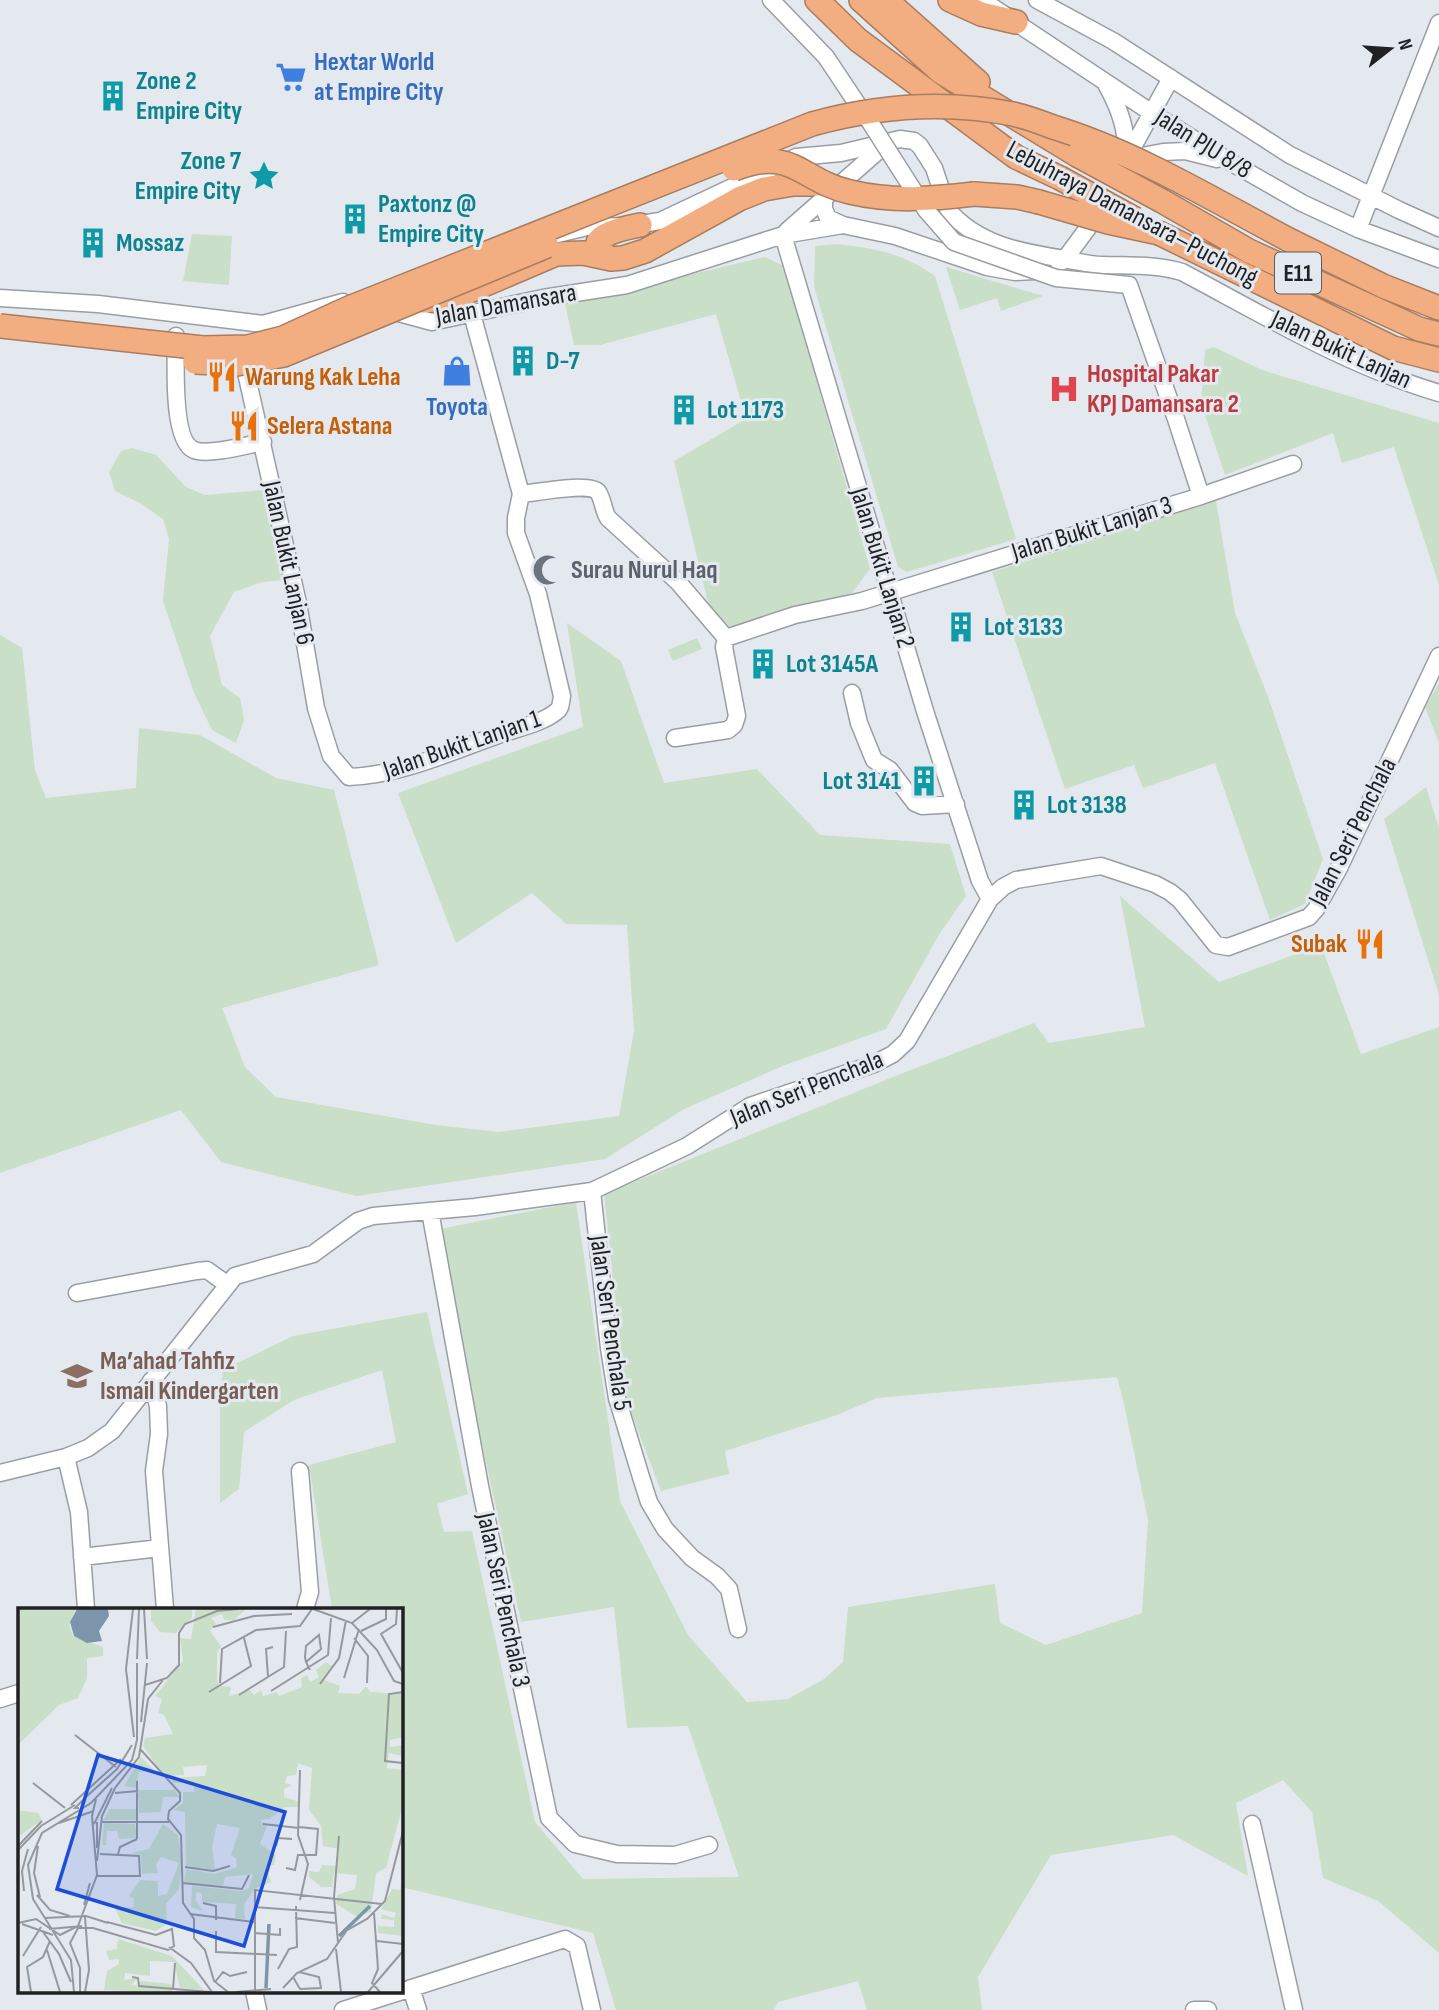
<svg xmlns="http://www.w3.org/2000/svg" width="1439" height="2010" viewBox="0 0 1439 2010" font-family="'Sofia Sans Condensed',sans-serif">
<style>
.green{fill:#c9dfc8}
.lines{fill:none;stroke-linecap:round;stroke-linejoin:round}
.minor-casing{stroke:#9a9ea4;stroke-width:19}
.highway-casing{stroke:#a87d60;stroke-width:26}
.minor{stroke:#fff;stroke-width:16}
.highway{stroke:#f2ae81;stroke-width:23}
.minor-bridge-casing{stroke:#9a9ea4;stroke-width:19;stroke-linecap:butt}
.highway-bridge-casing{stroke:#a87d60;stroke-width:26;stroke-linecap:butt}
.minor-bridge{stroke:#fff;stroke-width:16}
.highway-bridge{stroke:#f2ae81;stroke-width:23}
.labels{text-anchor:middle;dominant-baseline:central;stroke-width:6;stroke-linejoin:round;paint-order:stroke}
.shield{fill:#e4e9ef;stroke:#5a5d60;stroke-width:2}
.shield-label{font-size:24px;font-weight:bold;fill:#1f2123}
.shop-label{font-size:26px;font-weight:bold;fill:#366cbe;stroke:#e4e9ef;text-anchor:start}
.culture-label{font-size:26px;font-weight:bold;fill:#0d838f;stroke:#e4e9ef;text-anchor:start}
.street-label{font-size:26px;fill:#1f2123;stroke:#e4e9ef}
.health-label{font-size:26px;font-weight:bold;fill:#be3a42;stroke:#e4e9ef;text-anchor:start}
.food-label{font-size:26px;font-weight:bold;fill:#c56008;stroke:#e4e9ef;text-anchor:start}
.worship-label{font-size:26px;font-weight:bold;fill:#5b616d;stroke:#e4e9ef;text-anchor:start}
.education-label{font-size:26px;font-weight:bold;fill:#785e54;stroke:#e4e9ef;text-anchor:start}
.inset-river{fill:none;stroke:#7c95ab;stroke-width:3.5}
.inset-road{fill:none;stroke:#95999d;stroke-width:2}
.view{fill:#1d4ed8;fill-opacity:0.15;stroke:#1d4ed8;stroke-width:3.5}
.inset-edge{fill:none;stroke:#1f2123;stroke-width:3.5}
</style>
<rect width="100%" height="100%" fill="#e4e9ef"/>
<!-- green -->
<path class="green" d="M 192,234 L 232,236 L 229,285 L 183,281 Z
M 835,244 C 874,248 903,253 935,276 L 1016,539 L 907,572 L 898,567 L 814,287 L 815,246 Z
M 765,257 L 784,266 L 870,569 L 852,593 L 732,629 L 709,607 L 674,461 L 746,419 L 716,314 L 600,345 L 574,345 L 565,304 Z
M 946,267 L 1043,296 L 1001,311 L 997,298 L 960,310 Z
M 1214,347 L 1262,370 L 1439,423 L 1439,585 L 1394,447 L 1342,463 L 1333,433 L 1225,475 L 1201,403 L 1205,350 Z
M 132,448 L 156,455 L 186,487 L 205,495 L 264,490 L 285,580 L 262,582 L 234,592 L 210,636 L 222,685 L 240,698 L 244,720 L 236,743 L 212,730 L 194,693 L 163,601 L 169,539 L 163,519 L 140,503 L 115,491 L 109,472 L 121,451 Z
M 1216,501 L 1235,613 L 1267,694 L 1323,859 L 1305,904 L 1270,920 L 1215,763 L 1143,788 L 1134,765 L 1065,789 L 992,572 Z
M 567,623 L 621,661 L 664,783 L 757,769 L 820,835 L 950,844 L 966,896 L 940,933 L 886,1029 L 785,1065 L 684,1109 L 605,1159 L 357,1196 L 221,1162 L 181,1110 L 0,1173 L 0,635 L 22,648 L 35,770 L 46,798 L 136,788 L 139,728 L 200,735 L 276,778 L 334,790 L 379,965 L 222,1008 L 245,1067 L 276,1097 L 436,1125 L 498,1132 L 619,1116 L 634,1031 L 627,925 L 566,924 L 532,893 L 456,943 L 398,793 L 583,727 Z
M 697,638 L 702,649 L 673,661 L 668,650 Z
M 1439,683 L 1439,743 L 1425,707 Z
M 1426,787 L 1439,828 L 1439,995 L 1384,819 Z
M 1120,896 L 1219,982 L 1321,945 L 1361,1054 L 1439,1027 L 1439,1953 L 1378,1901 L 1323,1878 L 1312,1812 L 1283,1780 L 1236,1803 L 1248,1876 L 1173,1835 L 1051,1855 L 978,1977 L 982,2010 L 867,2010 L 858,1981 L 778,2002 L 774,2010 L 616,2010 L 593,1933 L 401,1887 L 401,1609 L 332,1609 L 309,1465 L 396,1442 L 382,1370 L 294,1400 L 244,1432 L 239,1489 L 220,1503 L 220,1405 L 223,1370 L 293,1336 L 427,1312 L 468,1494 L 437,1504 L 444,1532 L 472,1531 L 535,1822 L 583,1879 L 739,1877 L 688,1726 L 627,1728 L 614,1607 L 521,1622 L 435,1230 L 576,1202 L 620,1501 L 688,1635 L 747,1702 L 788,1699 L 824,1679 L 843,1662 L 848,1607 L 995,1584 L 1000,1623 L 1046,1645 L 1142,1613 L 1148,1520 L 1124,1404 L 1117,1377 L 877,1398 L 837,1415 L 725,1451 L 729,1474 L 661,1491 L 626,1399 L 604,1194 L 903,1073 L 1034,1023 L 1049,1043 L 1145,1027 Z"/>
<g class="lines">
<!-- minor casing -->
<g class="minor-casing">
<path id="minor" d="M 771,0 L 826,57 L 868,120
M 982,0 L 1152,113 L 1232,163 L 1302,203 L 1358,229 L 1439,259
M 1037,0 L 1113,41 L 1290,155 L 1399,210 L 1439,228
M 1106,84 C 1120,109 1127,130 1127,159
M 1132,158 L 1163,152 L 1185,151 L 1217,159
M 1123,165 L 1171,78
M 824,198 L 824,209 L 828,218 L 843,225 L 895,236 L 987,267 L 1015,272 L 1035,271
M 948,210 C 978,245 1021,252 1064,259 C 1077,261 1089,265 1102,265 C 1129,266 1156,264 1182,272 C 1265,316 1348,366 1439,393
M 1358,229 L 1439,23
M 787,231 L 886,144
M 558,234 L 587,227 L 628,226 L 660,221 L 796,157 L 841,153 L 900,139 L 914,141 L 920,146 L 934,168 L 940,186
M 783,235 L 925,711 L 980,881 L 990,899
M 1059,263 L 1065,259 L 1090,225
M 0,298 L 98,304 L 263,324 L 343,302
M 388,310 L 432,322 L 543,298 L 627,285 L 783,235 L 843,225
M 176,336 C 176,358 171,441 194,450 C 208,456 247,445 263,442
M 242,355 L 298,603 L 316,708 L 331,756 L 349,777 C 402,775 452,751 501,734 C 518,728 543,723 557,711 C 561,708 561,702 562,696 L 538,594 L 516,533 L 516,518 L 521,494 L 472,314
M 1175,416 L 1201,496
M 521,494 C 534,493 590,482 598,492 C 603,499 603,510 608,518 L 678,582 L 726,638
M 726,638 L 795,615 L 862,601 L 1201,496 L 1293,464
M 852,693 L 859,723 L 874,760 L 890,770 L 915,803 L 922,806 L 956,804
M 675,738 L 728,730 L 734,725 L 737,716 L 724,647 L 726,638
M 592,1191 L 609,1348 L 617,1398 L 641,1477 L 649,1502 L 665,1529 L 692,1558 L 717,1576 L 729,1589 L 738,1629
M 430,1211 L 480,1486 L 549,1818 L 575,1844 L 617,1854 L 675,1855 L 709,1845
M 77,1293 L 197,1271 L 207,1270 L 228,1285
M 151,1381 L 158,1406 L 159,1434 L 154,1471 L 165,1609
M 66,1457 L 79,1512 L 86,1609
M 300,1471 L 310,1592 L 305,1609
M 0,1473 L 66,1457 L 88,1448 L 112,1431 L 235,1276 L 313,1254 L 358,1221 L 373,1216 L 475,1207 L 592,1191 L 687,1146 L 750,1106 L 874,1064 L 893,1054 L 907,1041 L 990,899 L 1003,887 L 1016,880 L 1101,866 L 1155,884 L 1170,892 L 1180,900 L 1216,945 L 1228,947 L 1309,917 L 1316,909 L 1339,868 L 1439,656
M 82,1557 L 160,1548
M 0,1699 L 19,1693
M 1252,1824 L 1294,2010
M 411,1988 L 418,2010
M 254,1991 L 258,2010
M 343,2010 L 565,1939 L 577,1946 L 592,2010
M 1194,2010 L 1208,2010"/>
</g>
<!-- highway casing -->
<g class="highway-casing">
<path id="highway" d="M 817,0 L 858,40 L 1016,157 L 1060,178
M 861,0 L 941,72 L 1077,155
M 886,0 L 978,82
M 950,0 L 981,14 L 1016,22
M 974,194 L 1017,197 L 1039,202
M 1162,201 L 1249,251 L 1419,329 L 1439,334
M 1159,233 L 1393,348 L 1439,360
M 1293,242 L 1383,286 L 1439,308
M 611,259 C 574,238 624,228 640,225
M 423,301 L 453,298 L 556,254 L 583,253 L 611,259 L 623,258 L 645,251 L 739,199 L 764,189 L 793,184 L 824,184"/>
</g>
<!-- minor -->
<use href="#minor" class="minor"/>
<!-- highway -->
<use href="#highway" class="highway"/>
<!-- minor-bridge casing -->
<g class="minor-bridge-casing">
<path id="minor-bridge" d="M 868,119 L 926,210 L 954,242 L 1056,278 L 1129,285 L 1175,416"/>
</g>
<!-- highway-bridge casing -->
<g class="highway-bridge-casing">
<path id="highway-bridge" d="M 1077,155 L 1162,201
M 734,169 C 795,146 798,180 850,192 C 892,202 932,199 974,194
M 1060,178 L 1135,219
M 1039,202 L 1108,222 L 1159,233
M 0,326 L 203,348 L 248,347 L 283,338 L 349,308 L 812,124 C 877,106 947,101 1013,114 C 1026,117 1040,122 1053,127 C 1138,153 1215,201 1293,242
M 195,362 L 237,364 L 284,355 L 547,246"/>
</g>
<!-- minor-bridge -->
<use href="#minor-bridge" class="minor-bridge"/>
<!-- highway-bridge -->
<use href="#highway-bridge" class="highway-bridge"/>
</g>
<!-- icons -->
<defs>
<g id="supermarket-bare" transform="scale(2.415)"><path d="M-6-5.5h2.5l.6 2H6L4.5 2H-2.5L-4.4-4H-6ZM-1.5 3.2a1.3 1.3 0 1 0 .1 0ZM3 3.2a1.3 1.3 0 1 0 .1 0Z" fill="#3f7fe0" stroke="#e4e9ef" stroke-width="2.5" paint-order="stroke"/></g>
<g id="building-bare" transform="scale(2.415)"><path d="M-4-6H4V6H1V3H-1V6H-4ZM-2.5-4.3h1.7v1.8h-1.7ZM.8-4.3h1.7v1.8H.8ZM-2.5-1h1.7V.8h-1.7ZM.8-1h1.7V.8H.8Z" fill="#0f9aa8" stroke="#e4e9ef" stroke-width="2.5" paint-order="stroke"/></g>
<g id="sight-bare" transform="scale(2.415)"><path d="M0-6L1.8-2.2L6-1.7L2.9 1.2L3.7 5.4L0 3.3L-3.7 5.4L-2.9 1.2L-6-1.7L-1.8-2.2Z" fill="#0f9aa8" stroke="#e4e9ef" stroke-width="2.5" paint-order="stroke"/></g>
<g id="shop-bare" transform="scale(2.415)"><path d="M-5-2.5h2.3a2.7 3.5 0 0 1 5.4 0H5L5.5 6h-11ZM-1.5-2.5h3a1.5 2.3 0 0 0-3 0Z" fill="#3f7fe0" stroke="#e4e9ef" stroke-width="2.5" paint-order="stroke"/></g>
<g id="restaurant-bare" transform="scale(2.415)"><path d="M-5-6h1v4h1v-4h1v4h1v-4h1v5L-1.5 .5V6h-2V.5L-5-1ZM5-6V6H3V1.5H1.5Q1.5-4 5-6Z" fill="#e8710a" stroke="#e4e9ef" stroke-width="2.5" paint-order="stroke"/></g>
<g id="hospital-bare" transform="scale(2.415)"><path d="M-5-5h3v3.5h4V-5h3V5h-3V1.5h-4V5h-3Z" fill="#e0444e" stroke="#e4e9ef" stroke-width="2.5" paint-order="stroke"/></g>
<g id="mosque-bare" transform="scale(2.415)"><path d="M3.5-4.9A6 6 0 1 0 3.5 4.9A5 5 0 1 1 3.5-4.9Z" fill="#6b7280" stroke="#e4e9ef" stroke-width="2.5" paint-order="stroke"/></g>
<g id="school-bare" transform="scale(2.415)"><path d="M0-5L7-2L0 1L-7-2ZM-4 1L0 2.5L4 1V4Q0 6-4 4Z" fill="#8d6e63" stroke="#e4e9ef" stroke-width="2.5" paint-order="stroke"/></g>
</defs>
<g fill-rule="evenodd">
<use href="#supermarket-bare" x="291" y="77"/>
<use href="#building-bare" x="113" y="96"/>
<use href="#sight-bare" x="264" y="176"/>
<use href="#building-bare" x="355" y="219"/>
<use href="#building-bare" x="93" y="243"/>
<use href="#building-bare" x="523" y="361"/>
<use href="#shop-bare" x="457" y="371"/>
<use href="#restaurant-bare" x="222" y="377"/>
<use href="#hospital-bare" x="1064" y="389"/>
<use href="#building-bare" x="684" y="410"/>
<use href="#restaurant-bare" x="244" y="426"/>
<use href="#mosque-bare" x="548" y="570"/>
<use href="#building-bare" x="961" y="627"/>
<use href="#building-bare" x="763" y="664"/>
<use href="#building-bare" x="924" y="781"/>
<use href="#building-bare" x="1024" y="805"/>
<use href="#restaurant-bare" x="1370" y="944"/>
<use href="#school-bare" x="77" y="1376"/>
</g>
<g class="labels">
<!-- shield labels -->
<rect class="shield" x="1275" y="252.5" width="46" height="41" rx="5"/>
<g class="shield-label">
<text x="1298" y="273">E11</text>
</g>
<!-- shop labels -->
<g class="shop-label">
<text x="314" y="62">Hextar World<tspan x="314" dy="30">at Empire City</tspan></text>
<text x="457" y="407" text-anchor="middle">Toyota</text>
</g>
<!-- culture labels -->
<g class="culture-label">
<text x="136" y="81">Zone 2<tspan x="136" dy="30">Empire City</tspan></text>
<text x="241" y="161" text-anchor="end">Zone 7<tspan x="241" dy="30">Empire City</tspan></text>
<text x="378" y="204">Paxtonz @<tspan x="378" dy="30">Empire City</tspan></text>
<text x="116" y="243">Mossaz</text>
<text x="546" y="361">D-7</text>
<text x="707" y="410">Lot 1173</text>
<text x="984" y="627">Lot 3133</text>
<text x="786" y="664">Lot 3145A</text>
<text x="901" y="781" text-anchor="end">Lot 3141</text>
<text x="1047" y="805">Lot 3138</text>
</g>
<!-- street labels -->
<g class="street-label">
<text transform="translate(1203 144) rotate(32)">Jalan PJU 8/8</text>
<text transform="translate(1132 214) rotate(28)">Lebuhraya Damansara–Puchong</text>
<text transform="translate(506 305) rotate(-10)">Jalan Damansara</text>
<text transform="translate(1341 350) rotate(25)">Jalan Bukit Lanjan</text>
<text transform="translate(1092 529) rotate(-17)">Jalan Bukit Lanjan 3</text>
<text transform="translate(288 563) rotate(78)">Jalan Bukit Lanjan 6</text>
<text transform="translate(882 568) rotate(73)">Jalan Bukit Lanjan 2</text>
<text transform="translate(462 745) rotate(-19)">Jalan Bukit Lanjan 1</text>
<text transform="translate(1353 832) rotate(-63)">Jalan Seri Penchala</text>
<text transform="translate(807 1089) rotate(-22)">Jalan Seri Penchala</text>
<text transform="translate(610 1323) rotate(82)">Jalan Seri Penchala 5</text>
<text transform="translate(503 1600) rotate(78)">Jalan Seri Penchala 3</text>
</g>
<!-- health labels -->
<g class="health-label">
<text x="1087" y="374">Hospital Pakar<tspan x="1087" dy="30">KPJ Damansara 2</tspan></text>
</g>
<!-- food labels -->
<g class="food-label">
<text x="245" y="377">Warung Kak Leha</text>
<text x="267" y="426">Selera Astana</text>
<text x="1347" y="944" text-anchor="end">Subak</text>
</g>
<!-- worship labels -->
<g class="worship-label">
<text x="571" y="570">Surau Nurul Haq</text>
</g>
<!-- education labels -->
<g class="education-label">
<text x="100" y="1361">Ma’ahad Tahfiz<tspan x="100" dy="30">Ismail Kindergarten</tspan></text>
</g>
</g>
<!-- overview -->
<g transform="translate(18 1608)">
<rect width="385" height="385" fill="#e4e9ef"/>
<path d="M 0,1 L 58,1 L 51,16 L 55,28 L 85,39 L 85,48 L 69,50 L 69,70 L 60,90 L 41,97 L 0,137 ZM 133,1 L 174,1 L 174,10 L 158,25 L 142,24 L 133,13 ZM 178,1 L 228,1 L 216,12 L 206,12 L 204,6 L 193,10 L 198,15 L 192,23 L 203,38 L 199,44 L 199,72 L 202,78 L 213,79 L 211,88 L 232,82 L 236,87 L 243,82 L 245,88 L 259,84 L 261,88 L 284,79 L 283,70 L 289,67 L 292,74 L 301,69 L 298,62 L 308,54 L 315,59 L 304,71 L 322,78 L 320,85 L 341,86 L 348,78 L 352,84 L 385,86 L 385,129 L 372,132 L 372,139 L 385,137 L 385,148 L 371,145 L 369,160 L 385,162 L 385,197 L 368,260 L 358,265 L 353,304 L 338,308 L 318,296 L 319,287 L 337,281 L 339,267 L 316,265 L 314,279 L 303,279 L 291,269 L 291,263 L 301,264 L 304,257 L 319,258 L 321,241 L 305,238 L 303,218 L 291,202 L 294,160 L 280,155 L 278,167 L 269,168 L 267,175 L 274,177 L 266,181 L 266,189 L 282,194 L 281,199 L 267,199 L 252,211 L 242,212 L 249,218 L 242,236 L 258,247 L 256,257 L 248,258 L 253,274 L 236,281 L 226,297 L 227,311 L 217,310 L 218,296 L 184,294 L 184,285 L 178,284 L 178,293 L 185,303 L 173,299 L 174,278 L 224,283 L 231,280 L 235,266 L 207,269 L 205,278 L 166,275 L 168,261 L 197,266 L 219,259 L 218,250 L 213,247 L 222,220 L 199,216 L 194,239 L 197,262 L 168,258 L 167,204 L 155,202 L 165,195 L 165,184 L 176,184 L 176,175 L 155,175 L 153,170 L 187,168 L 189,157 L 165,159 L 166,167 L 146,168 L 125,138 L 127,130 L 155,126 L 146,107 L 140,105 L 144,91 L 137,88 L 165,53 L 162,30 L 173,31 ZM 123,149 L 137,163 L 121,164 L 118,180 L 106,178 ZM 120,182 L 157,182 L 161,189 L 145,189 L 143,204 L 121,205 ZM 92,201 L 118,201 L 118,212 L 85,212 ZM 0,202 L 20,205 L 24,212 L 0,229 ZM 86,215 L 117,216 L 119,230 L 101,231 L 99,223 L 89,223 L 88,237 L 84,237 ZM 145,216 L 160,227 L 164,257 L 161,281 L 148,296 L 149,316 L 138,323 L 104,315 L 97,300 L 115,299 L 116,291 L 111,288 L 122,272 L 140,273 L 140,288 L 149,286 L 161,255 L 143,249 L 138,257 L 140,265 L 124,266 L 123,247 L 113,245 L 131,241 ZM 385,271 L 385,328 L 360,325 L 360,318 L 376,319 L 376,312 L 363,311 L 364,306 L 376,310 L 378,305 L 363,301 L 374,281 L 382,282 ZM 100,331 L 154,348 L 186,382 L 162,380 L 156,354 L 132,353 L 132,368 L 107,365 L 106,372 L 120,370 L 113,377 L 119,378 L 123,373 L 153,376 L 155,384 L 86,382 L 89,363 L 101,356 L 101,351 L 91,352 L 88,343 L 99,341 Z" fill="#c9dfc8"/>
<path d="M 59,1 L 90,1 L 91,8 L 81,23 L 84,33 L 69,35 L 56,28 L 52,14 Z" fill="#7c95ab"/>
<path class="inset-river" d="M 321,328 L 352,298M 248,380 L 251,316"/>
<path class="inset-road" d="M 115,1 L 108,61 L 116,129M 126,1 L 129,51M 295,1 L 334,15 L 359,42 L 376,73 L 385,76M 379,1 L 378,16 L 363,26 L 385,65M 334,15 L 352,1M 195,19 L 236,8 L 274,6M 343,23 L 368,11 L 368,1M 336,30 L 350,48 L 349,75M 119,51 L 121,1M 288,54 L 303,41 L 301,27 L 288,38 L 287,49 L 288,54 L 292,62M 250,68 L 248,41 L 255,39M 326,70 L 341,21M 202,75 L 204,41 L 238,22 L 282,18 L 294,1M 302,76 L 321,50 L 328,12M 127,77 L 149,70 L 161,57 L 161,25 L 167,16 L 199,3 L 220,1M 253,83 L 310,47 L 313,10M 191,84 L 233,58 L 226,30M 385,84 L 371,86 L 367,153 L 385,155M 221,87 L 266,59 L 268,23M 123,114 L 129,55M 57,127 L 98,159M 123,142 L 162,185 L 162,193 L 151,203 L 150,211 L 163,227 L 165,295 L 176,311 L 176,330 L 187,342 L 196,373 L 210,384M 282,162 L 280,227 L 290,256 L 282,292M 119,173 L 119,231M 15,175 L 47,200M 97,185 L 120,183M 69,188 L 99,161 L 114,137M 53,197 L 103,151M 61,200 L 57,200 L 70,187M 79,214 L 79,240M 83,214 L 151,214M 41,215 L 76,203M 76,216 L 94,180M 245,216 L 281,220M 0,238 L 24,213M 20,238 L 16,265 L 22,289M 258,238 L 260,230 L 274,231M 0,242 L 23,218 L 57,197M 100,246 L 102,239 L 119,231M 79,253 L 84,208 L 97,180 L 121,149 L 130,91 L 145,72M 167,259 L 195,263 L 212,258M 268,260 L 277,262 L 280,247 L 298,247 L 300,221 L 281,219M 79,268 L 122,268 L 121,248 L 82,246M 164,275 L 224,281 L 231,267M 6,283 L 4,263 L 10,241M 19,287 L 32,302 L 52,308M 185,295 L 198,298 L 198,312M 66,297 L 72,275M 236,299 L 317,305M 356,305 L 360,361 L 354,375 L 362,384M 172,306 L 236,314M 27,310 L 68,308 L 90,315M 277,310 L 317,315M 0,315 L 18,311 L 42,327 L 60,318 L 79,267 L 74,208 L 78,191M 4,316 L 35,327M 31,321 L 64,318M 198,323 L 198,344 L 259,347M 25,324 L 41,346 L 53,374M 236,325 L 262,327 L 262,320M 359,333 L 385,336M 320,335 L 316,289 L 321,228M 151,339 L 173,355 L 194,384M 318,341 L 323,384M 29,342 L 42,384M 5,348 L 23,319M 260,361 L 271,341 L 279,339 L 278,298M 114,369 L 120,370 L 121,378 L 192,384M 275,369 L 282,381 L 303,380 L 301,369 L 281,364M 197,374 L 205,364 L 212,368 L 229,364M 265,380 L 279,365 L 309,351 L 329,322 L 349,311 L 367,293 L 385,223M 155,381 L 157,355M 13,384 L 9,359 L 25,349 L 32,333M 56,384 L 53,352 L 15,291 L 10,257 L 24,225 L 73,195 L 114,152 L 119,132 L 119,55M 62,384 L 62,360 L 52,335 L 60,320 L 75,320 L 150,342 L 156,338 L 154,321 L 138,327 L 89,314M 67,384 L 71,362 L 67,309M 218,384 L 253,381M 237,384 L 237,282 L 364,296M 350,384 L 385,343"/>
<path class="view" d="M 80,147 L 267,204 L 226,338 L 39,281 Z"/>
<rect width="385" height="385" class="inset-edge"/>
</g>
<!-- north arrow -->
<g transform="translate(1390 49) rotate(73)" stroke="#e4e9ef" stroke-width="5" paint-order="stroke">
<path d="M0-5L12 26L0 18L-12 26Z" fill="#1f2123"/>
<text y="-10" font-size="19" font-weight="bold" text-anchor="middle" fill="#1f2123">N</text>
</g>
</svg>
